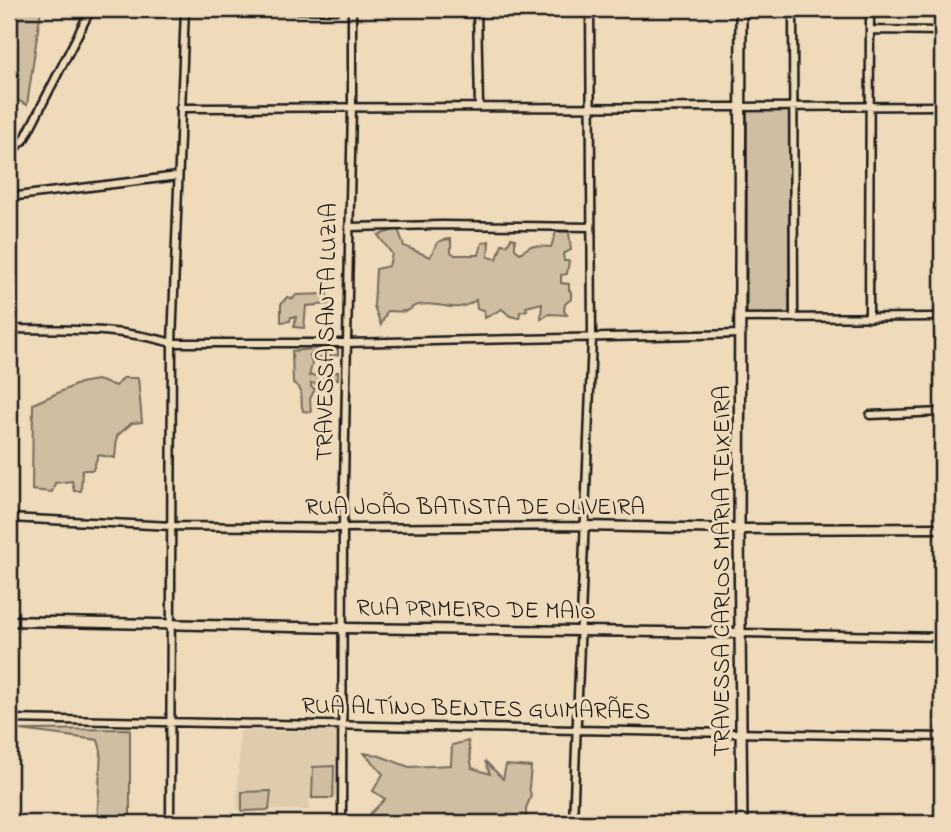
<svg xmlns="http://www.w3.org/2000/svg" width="951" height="832" viewBox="0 0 951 832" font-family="'Indie Flower',sans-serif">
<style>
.built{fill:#dfccad}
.green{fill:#d0bea2;stroke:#766d5f;stroke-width:2}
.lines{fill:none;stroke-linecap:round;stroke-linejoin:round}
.minor-casing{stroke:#1c1c1c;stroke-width:11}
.tertiary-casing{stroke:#1c1c1c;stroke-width:13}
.secondary-casing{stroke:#1c1c1c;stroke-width:14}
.minor{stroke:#efdab9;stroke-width:6}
.tertiary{stroke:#efdab9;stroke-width:8}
.secondary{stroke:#efdab9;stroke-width:9}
.labels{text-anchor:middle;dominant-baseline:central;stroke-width:6;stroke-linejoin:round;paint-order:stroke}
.street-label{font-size:24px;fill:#1c1c1c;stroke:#efdab9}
</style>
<rect width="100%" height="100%" fill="#efdab9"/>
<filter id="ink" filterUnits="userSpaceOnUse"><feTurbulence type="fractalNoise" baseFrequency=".0143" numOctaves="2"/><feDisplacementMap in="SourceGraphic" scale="14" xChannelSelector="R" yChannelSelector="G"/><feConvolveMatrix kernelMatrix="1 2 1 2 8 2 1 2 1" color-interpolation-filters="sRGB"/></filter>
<g filter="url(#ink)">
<!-- built -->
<path class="built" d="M 240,731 L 338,731 L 336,799 L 308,800 L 309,810 L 237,809 Z"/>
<!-- green -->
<path class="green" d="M 9,9 L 41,9 L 27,105 L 9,96 Z
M 747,110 L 789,110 L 789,314 L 747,314 Z
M 398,229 L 404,246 L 430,257 C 438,246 432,240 451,239 L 451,252 L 455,255 L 479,255 L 482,243 L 489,241 L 488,257 L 497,259 L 502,244 L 507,245 L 511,238 L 515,239 L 515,249 L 520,253 L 531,246 L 551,247 L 556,232 L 569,232 L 571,250 L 563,254 L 564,261 L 569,261 L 567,274 L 561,275 L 561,283 L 569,284 L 569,290 L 571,292 L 571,299 L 565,304 L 564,311 L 567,315 L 549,314 L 541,319 L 542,303 L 526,307 L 527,310 L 520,312 L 519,318 L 510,316 L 502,309 L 485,318 L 484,310 L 477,309 L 476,300 C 452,316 443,300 418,305 C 412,306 414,307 409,310 C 403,313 394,311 387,311 L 381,325 L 374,306 L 376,269 L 389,266 L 392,254 L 378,235 Z
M 327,294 L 328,304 L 306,306 L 304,328 L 294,327 L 296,317 L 291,317 L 290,321 L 281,322 L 281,304 L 287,297 L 293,299 L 296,295 Z
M 327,348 L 338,349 L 338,355 L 320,357 L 312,353 L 310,355 L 312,365 L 309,376 L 338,372 L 338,379 L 319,380 L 316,384 L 311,383 L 311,387 L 315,389 L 310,399 L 311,412 L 303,411 C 299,399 306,390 293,383 L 292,351 Z
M 123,378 L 138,378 L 142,422 L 132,423 L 117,436 L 115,458 L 98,455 L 93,470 L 82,470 L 81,491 L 74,491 L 72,481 L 55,483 L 52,492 L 32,490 L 33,404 L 80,383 L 97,380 L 116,386 Z
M 130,729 L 130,823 L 97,823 L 101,751 L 98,740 L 20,730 Z
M 468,741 L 472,768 L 490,774 L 485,761 L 503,779 L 506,765 L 531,767 L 529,787 L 531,796 L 526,808 L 526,820 L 530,823 L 369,823 L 370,814 L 385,799 L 373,791 L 383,774 L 364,753 L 380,756 L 409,767 L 451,765 L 452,745 Z
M 334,766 L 333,798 L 312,798 L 313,767 Z
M 271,791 L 269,810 L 242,811 L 242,792 Z"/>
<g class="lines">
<!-- minor casing -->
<g class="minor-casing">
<path id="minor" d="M 277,9 L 336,10
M 477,9 L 479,106
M 793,9 L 794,318
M 870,30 L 942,31
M 180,108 C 434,106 688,109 942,106
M 9,149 L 16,147 L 24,140 L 91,9
M 9,197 L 178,176
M 349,227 L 442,225 L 591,227
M 740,318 L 942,317
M 869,318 L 870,9
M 9,329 C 66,330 117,327 172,343 L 346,343 L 741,334
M 870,415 L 942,412
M 9,518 L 172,526 L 343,528 L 583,526
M 741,633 L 942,637
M 9,719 L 942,737
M 170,823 L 172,343 L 185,9
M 342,823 L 343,528 L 352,107 L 352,9
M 573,823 L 592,338 L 590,9"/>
</g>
<!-- tertiary casing -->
<g class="tertiary-casing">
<path id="tertiary" d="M 583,526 L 739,529 L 942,528
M 9,621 L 342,628 L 741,633"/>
</g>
<!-- secondary casing -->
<g class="secondary-casing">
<path id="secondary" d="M 741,9 L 739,529 L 742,823"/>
</g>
<!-- minor -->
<use href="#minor" class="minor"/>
<!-- tertiary -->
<use href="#tertiary" class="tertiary"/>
<!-- secondary -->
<use href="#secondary" class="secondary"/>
</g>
</g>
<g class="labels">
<!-- street labels -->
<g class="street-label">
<text transform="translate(328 332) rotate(-89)">TRAVESSA SANTA LUZIA</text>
<text x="475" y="508">RUA JOÃO BATISTA DE OLIVEIRA</text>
<text transform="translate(723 571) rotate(-90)">TRAVESSA CARLOS MARIA TEIXEIRA</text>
<text transform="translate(476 611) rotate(1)">RUA PRIMEIRO DE MAIO</text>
<text transform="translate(476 710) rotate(1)">RUA ALTÍNO BENTES GUIMARÃES</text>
</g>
</g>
<!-- margin -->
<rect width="951" height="832" fill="none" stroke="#efdab9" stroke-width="35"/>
<rect x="18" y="18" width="916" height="797" fill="none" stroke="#1c1c1c" stroke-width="2.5" filter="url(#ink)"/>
</svg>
